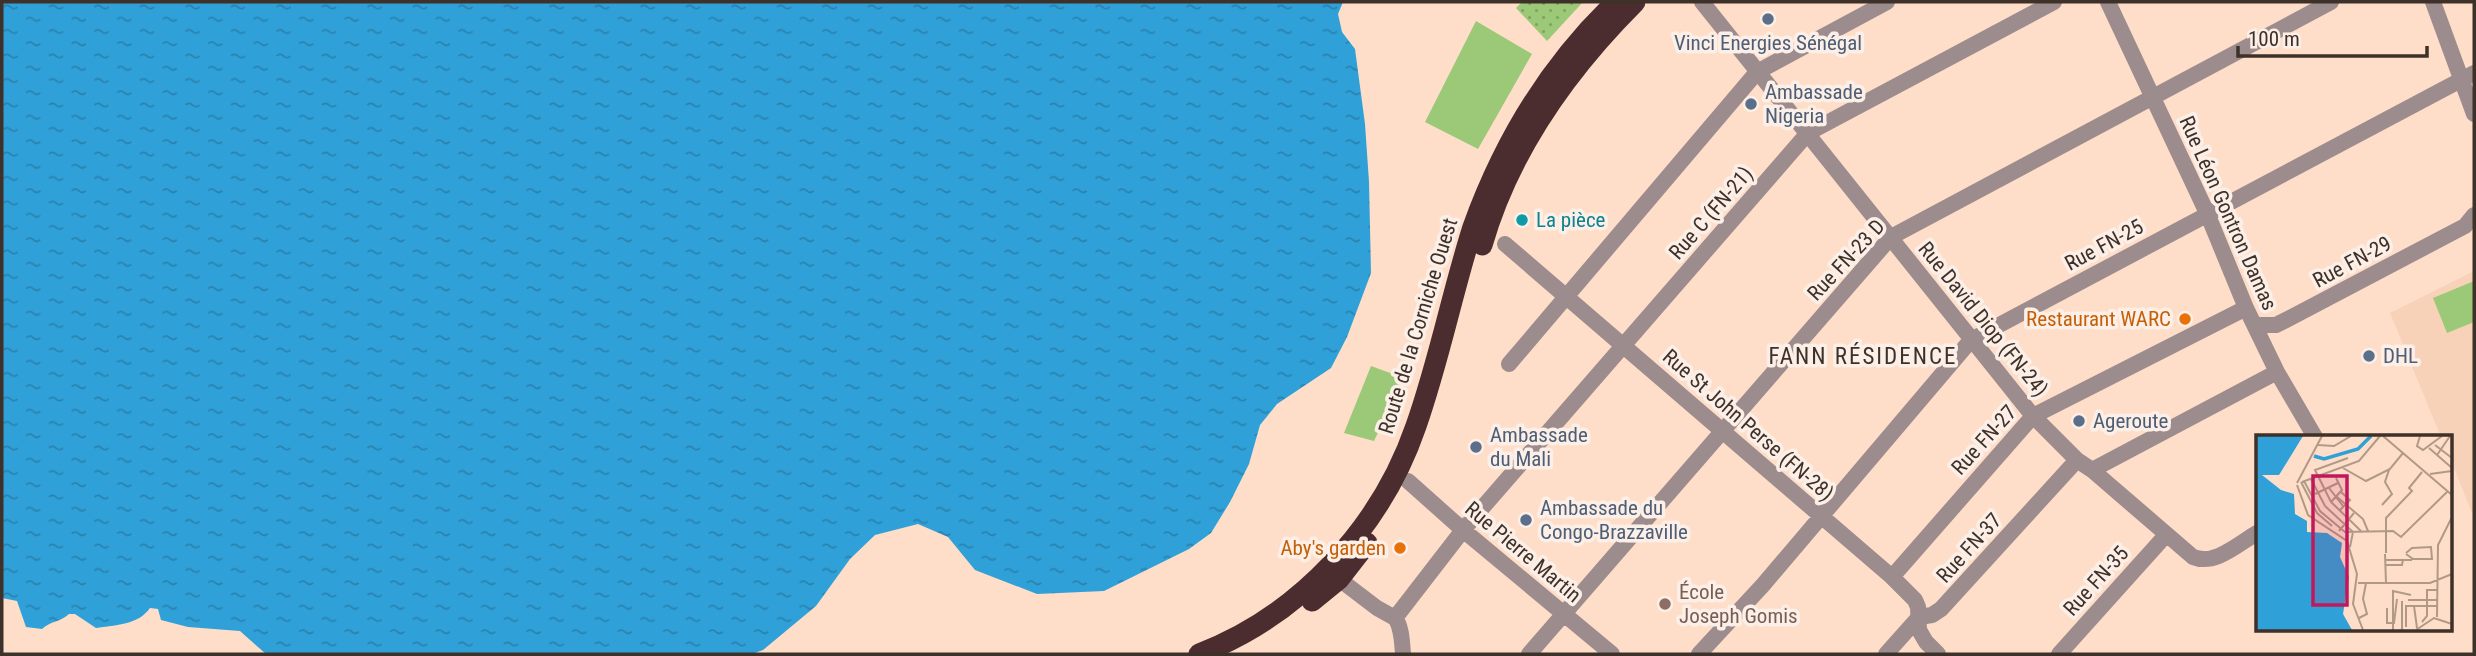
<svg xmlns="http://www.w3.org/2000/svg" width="2476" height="656" viewBox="0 0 2476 656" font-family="'Roboto Condensed',sans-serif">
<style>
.built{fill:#f8d2b8}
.grass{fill:#9cc977}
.park{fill:url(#park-dots)}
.water{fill:url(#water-ripples)}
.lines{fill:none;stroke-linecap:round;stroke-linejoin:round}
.minor{stroke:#9d8c8d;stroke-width:16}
.highway{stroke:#4b2c2f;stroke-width:21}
.service-dot{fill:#5c6f8a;stroke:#fcefe7;stroke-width:2.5}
.culture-dot{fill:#0f9aa8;stroke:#fcefe7;stroke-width:2.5}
.food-dot{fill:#e8710a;stroke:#fcefe7;stroke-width:2.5}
.education-dot{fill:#8d6e63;stroke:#fcefe7;stroke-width:2.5}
.labels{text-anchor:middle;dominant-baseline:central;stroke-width:7;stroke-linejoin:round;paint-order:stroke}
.service-label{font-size:21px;fill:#4e5e75;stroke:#fcefe7;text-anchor:start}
.street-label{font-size:21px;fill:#3e3129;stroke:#fcefe7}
.culture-label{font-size:21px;fill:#0d838f;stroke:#fcefe7;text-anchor:start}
.food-label{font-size:21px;fill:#c56008;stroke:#fcefe7;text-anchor:end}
.education-label{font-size:21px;fill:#785e54;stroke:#fcefe7;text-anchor:start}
.neighbourhood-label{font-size:23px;letter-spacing:2px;fill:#3e3129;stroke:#fcefe7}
.inset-river{fill:none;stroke:#2fa0d8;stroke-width:3.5}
.inset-road{fill:none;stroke:#b19988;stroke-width:2}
.view{fill:#c2185b;fill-opacity:0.15;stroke:#c2185b;stroke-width:3.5}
.inset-edge{fill:none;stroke:#3e3129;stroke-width:3.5}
</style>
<defs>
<pattern id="park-dots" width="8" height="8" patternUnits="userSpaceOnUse" patternTransform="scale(1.75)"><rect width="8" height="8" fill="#9cc977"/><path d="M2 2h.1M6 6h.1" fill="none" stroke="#81a462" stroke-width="1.8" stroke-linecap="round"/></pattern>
<pattern id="water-ripples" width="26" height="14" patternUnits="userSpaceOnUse" patternTransform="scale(1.75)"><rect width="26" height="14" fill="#2fa0d8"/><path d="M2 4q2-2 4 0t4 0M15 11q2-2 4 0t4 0" fill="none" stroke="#2983af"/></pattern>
</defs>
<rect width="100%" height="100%" fill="#fedec8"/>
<!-- built -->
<path class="built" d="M 2474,271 L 2474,518 L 2450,458 L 2450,437 L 2441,437 L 2390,313 Z"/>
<!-- grass -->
<path class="grass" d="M 1476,21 L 1532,54 L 1478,149 L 1425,122 Z
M 2474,281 L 2474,322 L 2447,333 L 2433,298 Z
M 1371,366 L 1404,378 L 1374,441 L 1344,433 Z"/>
<!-- park -->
<path class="park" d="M 1522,2 L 1583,2 L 1547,41 L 1516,8 Z"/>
<!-- water -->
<path class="water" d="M 2,2 L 1343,2 L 1338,14 L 1342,32 L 1355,49 L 1365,124 L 1369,182 L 1371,273 L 1347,337 L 1331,368 L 1277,404 L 1260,425 L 1249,464 L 1230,502 L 1211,533 L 1189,549 L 1104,591 L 1037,594 L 975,570 L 948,537 L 918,524 L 875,535 L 850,559 L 816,606 L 763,650 L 752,654 L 266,654 L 240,631 L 188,627 L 161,620 L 158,609 L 150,608 C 138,625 116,625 96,628 L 75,614 L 69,614 C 61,622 50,621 42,629 L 26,627 L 17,601 L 2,598 Z"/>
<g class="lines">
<!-- minor -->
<path class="minor" d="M 1702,2 L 2033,416 L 2077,460 L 2092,470 L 2193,557 C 2215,566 2238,544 2257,533
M 2108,2 L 2207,213 L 2246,308 L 2277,372 L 2315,437
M 2433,2 L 2474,114
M 1505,244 L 1892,577 L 1915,600 L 1918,607 L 1919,630 L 1926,642 L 1938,654
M 2255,325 L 2276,325 L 2286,320 L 2465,226 L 2474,215
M 1509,364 L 1757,72 L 1887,2
M 2092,470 L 2277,372
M 1408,481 L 1463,530 L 1612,654
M 1892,577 L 2033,416 L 2246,308
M 1339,579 L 1377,608 L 1395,618
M 1395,618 L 1463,530 L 1808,133 L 2054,2
M 1395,618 C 1402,627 1402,643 1403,654
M 1529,654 L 1891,237 L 2331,2
M 1699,654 L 1763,585 L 1971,340 L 2474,73
M 1886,654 L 1919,617 L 1932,615 L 1941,609 L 2077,460
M 2059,654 L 2166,535"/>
<!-- highway -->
<path class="highway" d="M 1482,245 C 1509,151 1568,69 1635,2
M 1312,601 L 1339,579 L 1367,543
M 1199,654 C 1299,616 1381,528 1416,426 C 1439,361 1452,293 1473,227 C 1504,141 1550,65 1616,2"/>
</g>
<!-- markers -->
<g class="service-dot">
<circle cx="1768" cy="19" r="7"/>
<circle cx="1751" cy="104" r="7"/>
<circle cx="2369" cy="356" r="7"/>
<circle cx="2079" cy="421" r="7"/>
<circle cx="1476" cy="447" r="7"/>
<circle cx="1526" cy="520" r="7"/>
</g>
<circle class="culture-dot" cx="1522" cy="220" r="7"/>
<g class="food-dot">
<circle cx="2185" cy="319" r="7"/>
<circle cx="1400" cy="548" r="7"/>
</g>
<circle class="education-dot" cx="1665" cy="604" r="7"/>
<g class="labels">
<!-- service labels -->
<g class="service-label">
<text x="1768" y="43" text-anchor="middle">Vinci Energies Sénégal</text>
<text x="1765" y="92">Ambassade<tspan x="1765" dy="24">Nigeria</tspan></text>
<text x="2383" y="356">DHL</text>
<text x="2093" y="421">Ageroute</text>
<text x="1490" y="435">Ambassade<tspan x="1490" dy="24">du Mali</tspan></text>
<text x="1540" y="508">Ambassade du<tspan x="1540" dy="24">Congo-Brazzaville</tspan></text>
</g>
<!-- street labels -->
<g class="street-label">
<text transform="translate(1711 213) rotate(-49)">Rue C (FN-21)</text>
<text transform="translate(2228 213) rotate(66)">Rue Léon Gontron Damas</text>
<text transform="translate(2104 245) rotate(-28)">Rue FN-25</text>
<text transform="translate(1846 260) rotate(-47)">Rue FN-23 D</text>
<text transform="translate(2352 262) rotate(-28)">Rue FN-29</text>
<text transform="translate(1983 319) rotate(51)">Rue David Diop (FN-24)</text>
<text transform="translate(1418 326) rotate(-73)">Route de la Corniche Ouest</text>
<text transform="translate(1748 425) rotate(41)">Rue St John Perse (FN-28)</text>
<text transform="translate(1984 440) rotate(-48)">Rue FN-27</text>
<text transform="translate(1969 548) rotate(-48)">Rue FN-37</text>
<text transform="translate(1523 552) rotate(40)">Rue Pierre Martin</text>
<text transform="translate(2096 581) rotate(-48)">Rue FN-35</text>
</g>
<!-- culture labels -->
<g class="culture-label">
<text x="1536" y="220">La pièce</text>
</g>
<!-- food labels -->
<g class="food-label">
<text x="2171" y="319">Restaurant WARC</text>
<text x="1386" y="548">Aby's garden</text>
</g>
<!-- education labels -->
<g class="education-label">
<text x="1679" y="592">École<tspan x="1679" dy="24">Joseph Gomis</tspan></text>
</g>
<!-- neighbourhood labels -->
<g class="neighbourhood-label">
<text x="1863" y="356">FANN RÉSIDENCE</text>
</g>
</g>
<!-- overview -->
<g transform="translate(2256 435)">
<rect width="196" height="196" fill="#fedec8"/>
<path d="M 0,1 L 47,1 L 23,40 L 6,40 L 25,55 L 38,59 L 39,79 L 51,86 L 51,97 L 71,98 L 86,108 L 84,122 L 93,142 L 87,179 L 96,195 L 0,195 Z" fill="#2fa0d8"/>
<path class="inset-river" d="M 58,21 L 68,24 L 102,14 L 115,1"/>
<path class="inset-road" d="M 127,1 L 196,60M 164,1 L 161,11 L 167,15 L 186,1M 62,10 L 78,11 L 95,1M 179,10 L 196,23M 173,13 L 196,33M 181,20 L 194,1M 92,23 L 59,35 L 75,67 L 105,96M 87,33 L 110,46 L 134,34 L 147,18M 174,39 L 196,36M 55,44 L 69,71 L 97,97 L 94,112M 48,46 L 64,76 L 89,97 L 137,96 L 145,102 L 192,56M 45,47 L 61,78 L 76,91M 46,47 L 103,26 L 124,1M 41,48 L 66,1M 41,50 L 52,80 L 91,106 L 101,139 L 97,169 L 107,195M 73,53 L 87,71M 59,59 L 82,48M 81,62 L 107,84 L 112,96M 75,67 L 86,55 L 80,43M 126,70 L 136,59 L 129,47 L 133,35M 84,75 L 94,65 L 85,57M 83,96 L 98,78M 130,118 L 130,83 L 156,56 L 153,53 L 166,37M 129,119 L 130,148M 150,119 L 157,124 L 176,124 L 175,112 L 156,113 L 150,118M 130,125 L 156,125M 130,130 L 146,130 L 147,124M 102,148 L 174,148 L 196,139M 152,165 L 181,165M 146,166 L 146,195M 150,170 L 150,192M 150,171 L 182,171M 158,171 L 161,193M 131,173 L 131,188 L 138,188 L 141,164M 181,182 L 182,110 L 196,82M 103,183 L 111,179 L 107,164 L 110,148M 166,187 L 171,181 L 171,155 L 181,155M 137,195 L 137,156 L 155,160M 160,195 L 178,183 L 196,189"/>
<path class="view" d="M 57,41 L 91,41 L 91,170 L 57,170 Z"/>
<rect width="196" height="196" class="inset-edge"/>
</g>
<!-- border -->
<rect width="2476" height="656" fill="none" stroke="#3e3129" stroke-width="7"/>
<!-- scale -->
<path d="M2238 46v10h189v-10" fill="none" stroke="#3e3129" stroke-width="3.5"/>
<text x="2248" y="46" font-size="21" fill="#3e3129" stroke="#fcefe7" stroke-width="5" paint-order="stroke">100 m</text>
</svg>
